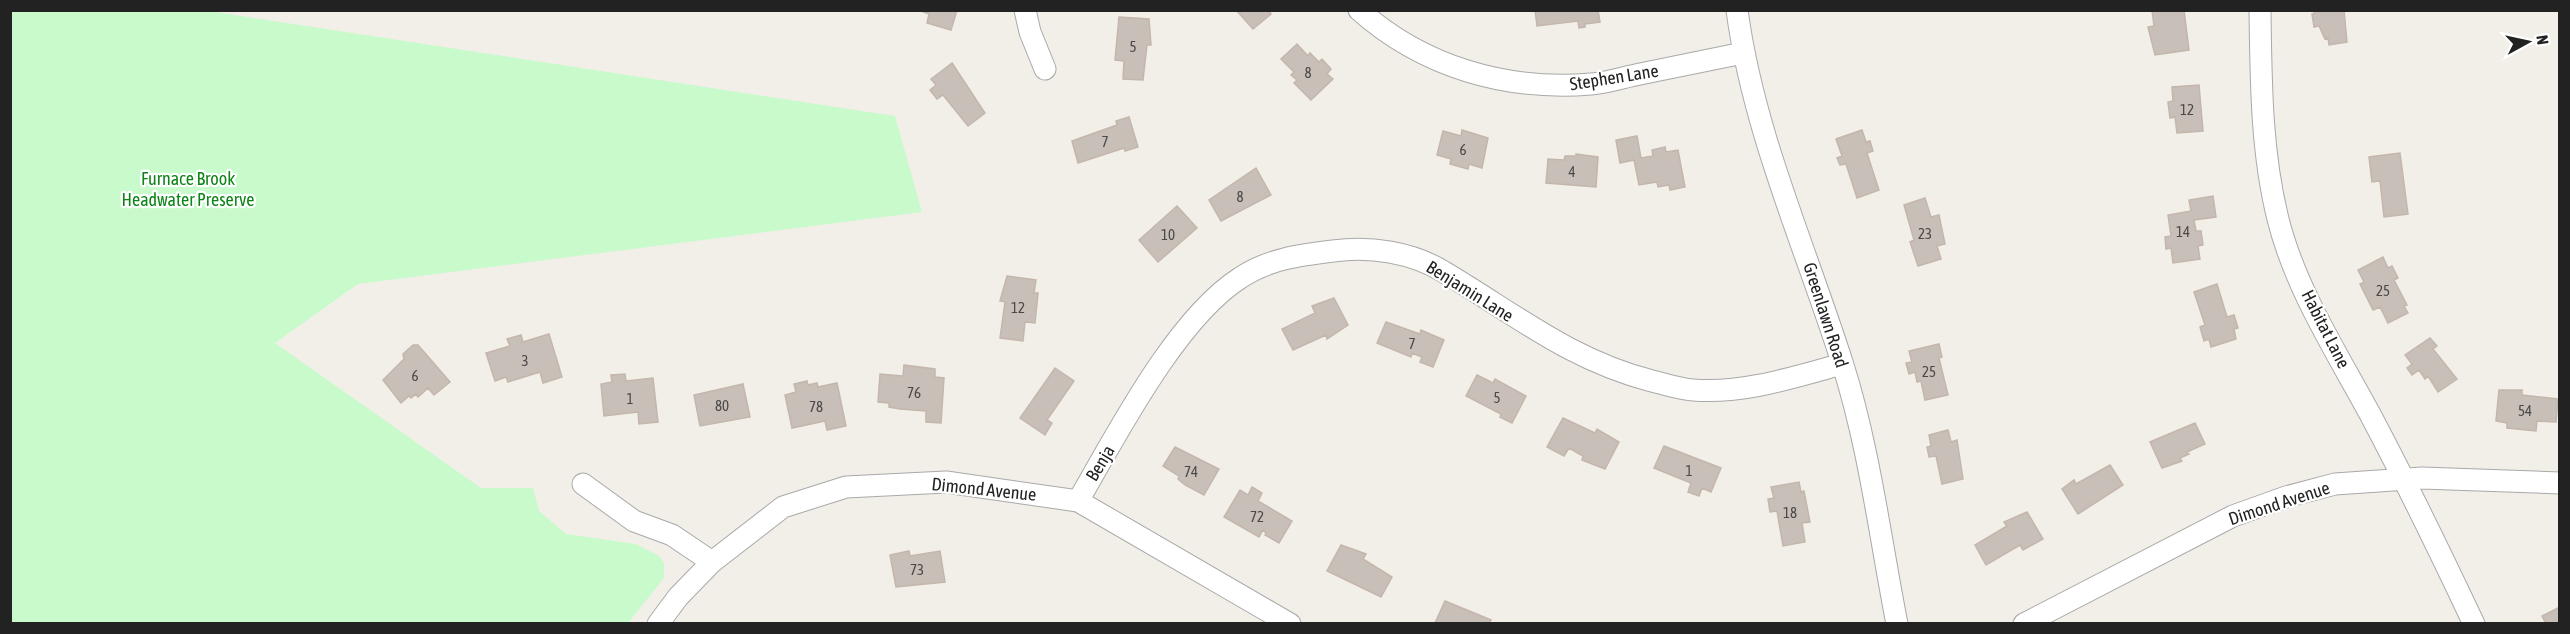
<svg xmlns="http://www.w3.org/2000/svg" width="2570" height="634" viewBox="0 0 2570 634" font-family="'Asap Condensed',sans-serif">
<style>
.park{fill:#c8facc}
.building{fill:#c7bfb8;stroke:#c4b6ab;stroke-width:1.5}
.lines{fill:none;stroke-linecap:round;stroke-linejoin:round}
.minor-casing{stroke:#a9a9a9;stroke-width:23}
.minor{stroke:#fff;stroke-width:21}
.labels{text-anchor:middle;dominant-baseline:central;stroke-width:4.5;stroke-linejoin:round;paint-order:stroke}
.number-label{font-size:15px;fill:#4b4948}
.street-label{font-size:18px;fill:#222;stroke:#fff}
.park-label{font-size:18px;fill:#0c8416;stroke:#fff}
</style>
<rect width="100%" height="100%" fill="#f2efe9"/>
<!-- park -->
<path class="park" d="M 10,11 L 209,11 L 895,116 L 922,212 L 358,284 L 275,343 L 481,488 L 533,488 L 539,511 L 566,534 L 636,544 L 659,556 L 664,563 L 664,578 L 628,623 L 11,623 Z"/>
<!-- building -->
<path class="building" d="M 957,10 L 951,30 L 927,23 L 929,14 L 921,11 Z
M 1236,10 L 1268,10 L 1271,14 L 1253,29 Z
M 1535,10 L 1598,10 L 1600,22 L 1585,24 L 1585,27 L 1579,28 L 1578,21 L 1537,26 Z
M 2152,10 L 2184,10 L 2189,50 L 2155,55 L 2148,27 L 2154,26 Z
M 2314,10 L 2344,10 L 2347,42 L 2329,45 L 2328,38 L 2325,39 L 2319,26 L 2314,27 L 2312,14 L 2314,14 Z
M 1119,17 L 1149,19 L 1151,45 L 1147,45 L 1143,80 L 1123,79 L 1124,61 L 1115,60 Z
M 1297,44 L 1308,56 L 1310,53 L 1319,62 L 1322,59 L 1331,69 L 1327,74 L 1333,79 L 1311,100 L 1294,83 L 1297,80 L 1291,75 L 1294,72 L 1281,59 Z
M 952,63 L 985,113 L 968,126 L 943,95 L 937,99 L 930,90 L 936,85 L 931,79 Z
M 2199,85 L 2203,131 L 2177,133 L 2175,117 L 2170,118 L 2168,102 L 2173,101 L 2172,87 Z
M 1129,117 L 1138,147 L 1125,151 L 1124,148 L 1078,163 L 1072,141 L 1117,125 L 1116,121 Z
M 1462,130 L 1488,138 L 1482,168 L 1469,164 L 1468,169 L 1450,164 L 1451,159 L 1437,155 L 1443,131 L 1461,136 Z
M 1862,130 L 1866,142 L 1870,141 L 1873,151 L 1867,153 L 1879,190 L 1857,198 L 1846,164 L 1840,165 L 1837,158 L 1842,156 L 1836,139 Z
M 1637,136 L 1641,158 L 1653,156 L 1652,150 L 1665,147 L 1666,152 L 1678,150 L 1685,187 L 1670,190 L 1669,185 L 1658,187 L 1657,182 L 1639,185 L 1634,160 L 1620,163 L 1616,140 Z
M 2400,153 L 2408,214 L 2384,217 L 2380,181 L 2372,182 L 2369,157 Z
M 1576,154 L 1598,157 L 1596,187 L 1546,183 L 1548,159 L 1564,160 L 1565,156 L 1576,156 Z
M 1256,168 L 1271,195 L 1221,221 L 1209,200 Z
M 2213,196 L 2216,217 L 2194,220 L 2196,231 L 2201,231 L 2203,245 L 2198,246 L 2200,259 L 2173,263 L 2171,248 L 2166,249 L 2165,237 L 2171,236 L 2168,215 L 2191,211 L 2189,200 Z
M 1925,198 L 1931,217 L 1939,215 L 1945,244 L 1937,246 L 1941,259 L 1918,266 L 1910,242 L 1914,240 L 1904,205 Z
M 1177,206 L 1197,228 L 1158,262 L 1139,240 Z
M 2383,257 L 2388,268 L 2392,266 L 2398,278 L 2394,280 L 2407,305 L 2404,306 L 2408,313 L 2388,323 L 2380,307 L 2373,310 L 2360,284 L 2364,282 L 2358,270 Z
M 1007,276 L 1036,280 L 1034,293 L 1038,293 L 1035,323 L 1025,322 L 1023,341 L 1000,338 L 1005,302 L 1000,301 Z
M 2217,284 L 2227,317 L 2234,315 L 2238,328 L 2234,329 L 2236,339 L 2211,347 L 2209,339 L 2204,341 L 2200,327 L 2205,325 L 2194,292 Z
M 1334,298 L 1348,325 L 1327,339 L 1326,335 L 1293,350 L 1282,329 L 1315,313 L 1312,306 Z
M 1386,322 L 1420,334 L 1421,330 L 1444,340 L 1433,367 L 1420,362 L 1422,357 L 1412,353 L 1411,357 L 1377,343 Z
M 549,334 L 562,377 L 543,383 L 540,372 L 508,382 L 506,377 L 495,381 L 486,353 L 510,346 L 507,339 L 521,335 L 523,342 Z
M 2430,338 L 2437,346 L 2433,349 L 2457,379 L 2438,392 L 2428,376 L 2425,379 L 2419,370 L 2412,375 L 2407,368 L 2412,364 L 2405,355 Z
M 1939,344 L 1942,357 L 1939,358 L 1948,395 L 1925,400 L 1921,381 L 1917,382 L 1915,372 L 1909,374 L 1906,363 L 1912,362 L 1909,351 Z
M 413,345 L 418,345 L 450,382 L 434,395 L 428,388 L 418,397 L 416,394 L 411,398 L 409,396 L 401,403 L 383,380 L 404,359 L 403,354 Z
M 904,365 L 935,369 L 935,377 L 944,378 L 941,423 L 926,422 L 926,411 L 900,409 L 889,407 L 889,403 L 878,402 L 880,374 L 903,376 Z
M 1055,368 L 1074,381 L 1047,420 L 1052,423 L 1045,435 L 1020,418 Z
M 625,374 L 626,381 L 653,378 L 658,422 L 639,424 L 638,412 L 604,416 L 601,384 L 612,382 L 611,375 Z
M 1477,375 L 1493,383 L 1495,379 L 1526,396 L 1512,423 L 1500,417 L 1501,414 L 1466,396 Z
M 807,381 L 808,385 L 817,383 L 818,387 L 837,383 L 846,426 L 827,430 L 825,421 L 792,428 L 785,395 L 796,392 L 794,384 Z
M 743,384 L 750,417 L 700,426 L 694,395 Z
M 2499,390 L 2522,390 L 2522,395 L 2558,399 L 2556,422 L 2537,421 L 2536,431 L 2507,428 L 2507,423 L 2496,421 Z
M 1563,418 L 1595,433 L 1597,429 L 1619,442 L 1605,469 L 1582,460 L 1583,456 L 1569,448 L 1564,456 L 1547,447 Z
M 2195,423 L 2205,444 L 2187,452 L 2189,454 L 2180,458 L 2182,461 L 2162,468 L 2150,442 Z
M 1948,430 L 1951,442 L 1957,440 L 1963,479 L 1942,484 L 1936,456 L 1929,457 L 1927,447 L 1931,446 L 1929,435 Z
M 1664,446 L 1721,468 L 1711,492 L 1702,488 L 1699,496 L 1688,492 L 1691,483 L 1654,468 Z
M 1175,447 L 1219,469 L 1204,495 L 1185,485 L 1178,479 L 1179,476 L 1163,466 Z
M 2110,465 L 2123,485 L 2078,514 L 2062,489 L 2074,480 L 2076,484 Z
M 1799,482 L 1801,492 L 1804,491 L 1810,522 L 1802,523 L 1805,542 L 1783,546 L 1777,511 L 1770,512 L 1768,499 L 1774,498 L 1771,487 Z
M 1252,487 L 1262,493 L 1258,501 L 1292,521 L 1279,543 L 1265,535 L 1266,533 L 1263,530 L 1259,537 L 1224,517 L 1240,490 L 1248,495 Z
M 2027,512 L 2043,539 L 2023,550 L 2020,545 L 1986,565 L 1975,545 L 2007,526 L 2004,522 Z
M 1341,545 L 1366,554 L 1363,559 L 1392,577 L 1381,597 L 1327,571 Z
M 909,551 L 910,556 L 940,551 L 945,582 L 896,587 L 890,555 Z
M 1445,601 L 1491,620 L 1489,624 L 1435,623 Z
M 2560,607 L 2560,624 L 2546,624 L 2542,616 Z"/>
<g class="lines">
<!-- minor casing -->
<g class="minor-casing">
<path id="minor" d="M 1025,10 L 1030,32 L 1045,69
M 1359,10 C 1423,67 1506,91 1591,84 C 1607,83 1624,77 1640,74 C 1674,67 1708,60 1743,53
M 1737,10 C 1753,131 1805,246 1842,362 C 1869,446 1880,537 1897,624
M 2260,10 C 2261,80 2261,151 2278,219 C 2295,288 2337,353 2371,416 C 2407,484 2441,554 2474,624
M 583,484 L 634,521 L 672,535 L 712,562
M 1078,501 C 1117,434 1176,319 1240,278 C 1268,259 1300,255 1333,251 C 1370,246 1412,252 1444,272 C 1515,314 1570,360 1652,381 C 1665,384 1679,389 1693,390 C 1743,394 1795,377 1842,364
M 658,624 L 678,597 L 712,562 L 783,507 L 846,487 L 946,482 L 1078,501 L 1290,624
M 2024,624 L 2233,516 L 2286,497 L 2335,484 L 2422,478 L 2560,483"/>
</g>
<!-- minor -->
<use href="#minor" class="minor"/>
</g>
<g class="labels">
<!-- number labels -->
<g class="number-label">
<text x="1133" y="46">5</text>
<text x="1308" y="72">8</text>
<text x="2187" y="109">12</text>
<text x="1105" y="141">7</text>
<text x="1463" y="149">6</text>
<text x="1572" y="171">4</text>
<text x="1240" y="196">8</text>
<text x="2183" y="231">14</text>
<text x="1925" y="233">23</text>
<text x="1168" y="234">10</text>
<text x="2383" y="290">25</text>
<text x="1018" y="307">12</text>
<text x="1412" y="343">7</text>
<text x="525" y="360">3</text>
<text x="1929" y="371">25</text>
<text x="415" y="375">6</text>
<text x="914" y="392">76</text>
<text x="1497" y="397">5</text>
<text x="630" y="398">1</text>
<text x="722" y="405">80</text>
<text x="816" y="406">78</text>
<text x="2525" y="410">54</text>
<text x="1689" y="470">1</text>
<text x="1191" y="471">74</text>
<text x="1790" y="512">18</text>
<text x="1257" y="516">72</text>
<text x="917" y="569">73</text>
</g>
<!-- street labels -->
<g class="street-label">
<text transform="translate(1614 77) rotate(-9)">Stephen Lane</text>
<text transform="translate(1470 291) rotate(32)">Benjamin Lane</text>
<text transform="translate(1826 315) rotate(72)">Greenlawn Road</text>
<text transform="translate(2326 329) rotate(63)">Habitat Lane</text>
<text transform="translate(1100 463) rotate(-59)">Benja</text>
<text transform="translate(984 489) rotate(6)">Dimond Avenue</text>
<text transform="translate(2279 503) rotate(-18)">Dimond Avenue</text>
</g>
<!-- park labels -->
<g class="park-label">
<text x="188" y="178">Furnace Brook<tspan x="188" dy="21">Headwater Preserve</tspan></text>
</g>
</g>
<!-- border -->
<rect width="2570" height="634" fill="none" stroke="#222222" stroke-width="24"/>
<!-- north arrow -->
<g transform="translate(2528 42) rotate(82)" stroke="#ffffff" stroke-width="4.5" paint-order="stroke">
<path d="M0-4.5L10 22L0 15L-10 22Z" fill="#222222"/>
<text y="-9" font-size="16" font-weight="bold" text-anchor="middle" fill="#222222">N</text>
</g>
</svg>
